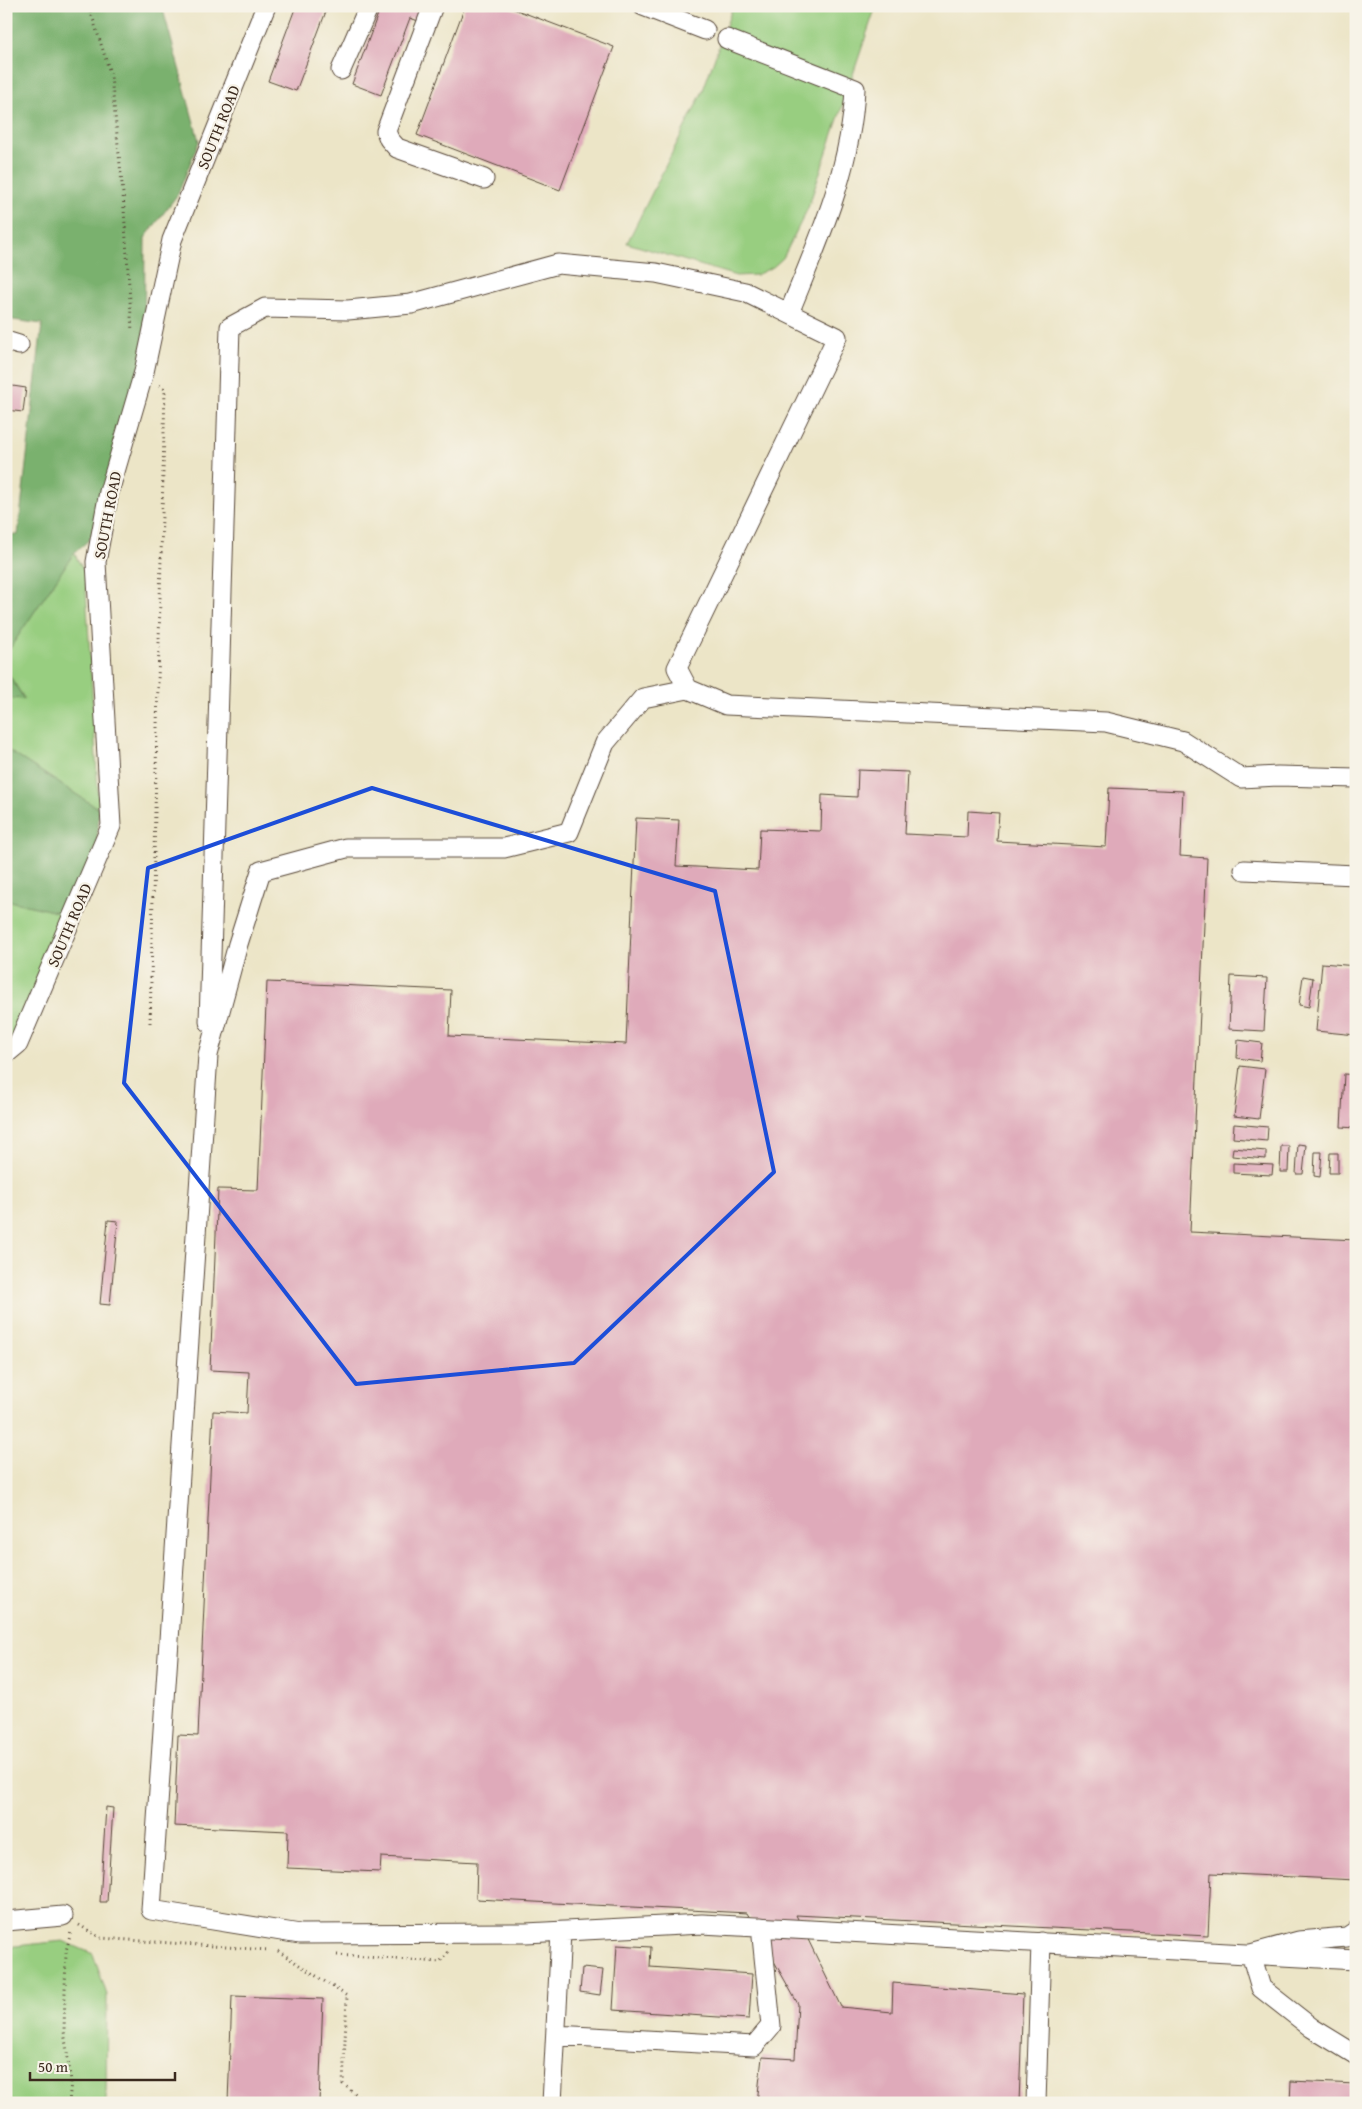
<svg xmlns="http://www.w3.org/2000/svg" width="1362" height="2109" viewBox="0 0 1362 2109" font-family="'Gentium Book Plus',serif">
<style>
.green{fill:#98ce80;stroke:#6a7c4f}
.forest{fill:#7ab16e;stroke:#5a6e46}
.building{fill:#dfaaba}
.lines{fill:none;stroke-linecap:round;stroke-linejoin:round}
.minor-casing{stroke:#564637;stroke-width:21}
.path{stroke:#564637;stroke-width:3;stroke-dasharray:1 4;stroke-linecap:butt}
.minor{stroke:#fff;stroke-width:19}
.marked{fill:none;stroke:#1d4ed8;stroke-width:4;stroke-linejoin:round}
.labels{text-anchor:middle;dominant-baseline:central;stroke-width:4.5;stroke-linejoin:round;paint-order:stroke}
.street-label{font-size:16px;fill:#3b2a1e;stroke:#f7f3e8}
</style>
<rect width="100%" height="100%" fill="#f7f3e8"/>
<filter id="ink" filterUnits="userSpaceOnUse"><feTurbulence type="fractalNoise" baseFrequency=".02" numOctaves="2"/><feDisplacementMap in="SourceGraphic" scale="10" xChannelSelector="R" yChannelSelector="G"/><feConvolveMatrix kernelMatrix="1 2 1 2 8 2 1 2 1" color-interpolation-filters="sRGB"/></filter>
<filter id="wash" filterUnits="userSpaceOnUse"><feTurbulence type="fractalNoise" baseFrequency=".0096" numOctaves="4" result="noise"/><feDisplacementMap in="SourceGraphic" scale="20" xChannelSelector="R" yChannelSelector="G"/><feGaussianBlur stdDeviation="1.12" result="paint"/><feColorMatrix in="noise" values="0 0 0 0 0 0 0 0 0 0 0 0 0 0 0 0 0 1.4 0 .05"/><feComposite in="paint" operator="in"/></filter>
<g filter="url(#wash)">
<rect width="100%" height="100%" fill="#ece5c7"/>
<!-- green -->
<path class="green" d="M 733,6 L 876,6 L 808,208 L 783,258 L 773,267 L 756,275 L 736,276 L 627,243 L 702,93 Z
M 74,553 L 85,573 L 99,809 L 6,749 L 6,698 L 24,698 L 6,670 L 6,654 Z
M 6,900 L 65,914 L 6,1054 Z
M 63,1941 L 93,1954 L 107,1995 L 106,2103 L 6,2103 L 6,1947 Z"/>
<!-- forest -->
<path class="forest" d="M 6,6 L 162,6 L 199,141 L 178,194 L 145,238 L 144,372 L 90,539 L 74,553 L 6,654 L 6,533 L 18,535 L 42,324 L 6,319 Z
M 6,670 L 24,699 L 6,698 Z
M 6,749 L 99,809 L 97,846 L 65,914 L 6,900 Z"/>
<g id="blocks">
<!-- building -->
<path class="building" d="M 296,6 L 328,6 L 296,91 L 268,81 Z
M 381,6 L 415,6 L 425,10 L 421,22 L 410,18 L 381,95 L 352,84 Z
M 465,6 L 506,6 L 614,47 L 560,190 L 417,135 Z
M 6,385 L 26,388 L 23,412 L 6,410 Z
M 858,770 L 908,772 L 905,834 L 967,837 L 968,811 L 999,813 L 997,841 L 1106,847 L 1109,788 L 1183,791 L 1180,856 L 1207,858 L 1190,1232 L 1356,1240 L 1356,1880 L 1211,1873 L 1208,1936 L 796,1915 L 841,2007 L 892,2012 L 893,1983 L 1023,1994 L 1019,2103 L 757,2103 L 762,2057 L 795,2059 L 798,2004 L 747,1913 L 476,1899 L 477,1862 L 381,1857 L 380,1872 L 287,1868 L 288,1831 L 174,1826 L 178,1735 L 198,1736 L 213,1411 L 247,1413 L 249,1372 L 210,1370 L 218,1189 L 258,1190 L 267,982 L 451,990 L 449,1036 L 626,1044 L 636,818 L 679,820 L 676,866 L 758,870 L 760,829 L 821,831 L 822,795 L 857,797 Z
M 1322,963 L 1356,966 L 1356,1035 L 1316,1031 Z
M 1231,976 L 1267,978 L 1264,1031 L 1229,1029 Z
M 1303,976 L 1313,978 L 1309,1007 L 1299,1005 Z
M 1238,1040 L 1262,1043 L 1260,1061 L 1237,1058 Z
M 1240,1066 L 1265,1069 L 1259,1119 L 1234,1116 Z
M 1344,1074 L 1356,1075 L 1356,1128 L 1341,1127 Z
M 1234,1124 L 1268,1127 L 1267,1141 L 1233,1138 Z
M 1298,1144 L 1306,1145 L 1303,1174 L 1296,1174 Z
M 1281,1146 L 1289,1146 L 1288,1172 L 1280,1172 Z
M 1233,1148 L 1266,1151 L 1266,1159 L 1232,1156 Z
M 1315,1152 L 1322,1152 L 1320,1177 L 1314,1176 Z
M 1330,1153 L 1338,1153 L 1338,1173 L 1329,1173 Z
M 1233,1163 L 1273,1165 L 1272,1175 L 1233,1173 Z
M 108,1220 L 118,1221 L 110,1305 L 100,1304 Z
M 106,1807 L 113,1808 L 107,1902 L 100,1902 Z
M 617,1945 L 651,1947 L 650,1967 L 752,1974 L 749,2019 L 613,2010 Z
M 582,1968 L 603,1970 L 600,1995 L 580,1992 Z
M 232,1996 L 323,1999 L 319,2103 L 228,2102 Z
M 1291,2081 L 1356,2084 L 1356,2103 L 1290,2103 Z"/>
</g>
</g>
<g filter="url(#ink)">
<use href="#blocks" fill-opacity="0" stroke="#564637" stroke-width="1"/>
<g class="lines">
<!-- minor casing -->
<g class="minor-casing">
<path id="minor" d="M 433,6 L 386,131 L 389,139 L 397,148 L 484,179
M 643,6 L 705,30
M 727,39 L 855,89 C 851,170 819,239 789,313
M 341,70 L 369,6
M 6,341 L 19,345
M 688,689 L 643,698 L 605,743 L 569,832 L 504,848 L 346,848 L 261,871 L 238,944 L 208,1055 L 151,1910 L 300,1934 L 526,1933 L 702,1924 L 1356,1960
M 1244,870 L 1356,875
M 209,1022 L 230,327 L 265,308 L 348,310 L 411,304 L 558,264 L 656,273 L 745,292 L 837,337 L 677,668 L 688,689 L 726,705 L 1106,722 L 1183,741 L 1241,778 L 1278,776 L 1356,778
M 6,1054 L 18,1044 L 111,826 L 96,562 L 109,492 L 144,372 L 172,240 L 266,6
M 6,1921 L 63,1916
M 1356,1931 L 1347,1937 L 1299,1941 L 1251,1954 L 1261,1988 L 1312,2028 L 1356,2055
M 556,2035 L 754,2046 L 771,2026 L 761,1927
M 552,2103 L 561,1932
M 1036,2103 L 1041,1942"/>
</g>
<!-- path -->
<path class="path" d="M 89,6 L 111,76 L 123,194 L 132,331
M 150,1023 L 165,389 L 159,385
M 79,1925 L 101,1938 L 268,1950
M 278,1951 L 347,1996 L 343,2084 L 367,2103
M 337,1955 L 440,1962 L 448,1952
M 69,2103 L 71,2081 L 64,2031 L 66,1951 L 71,1932"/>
<!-- minor -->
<use href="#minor" class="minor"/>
</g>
</g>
<!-- marked area -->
<path class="marked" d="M 372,788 L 715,891 L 774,1172 L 574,1363 L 356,1384 L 124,1083 L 148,868 Z"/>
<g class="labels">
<!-- street labels -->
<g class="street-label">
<text transform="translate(218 127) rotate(-68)">SOUTH ROAD</text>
<text transform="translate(107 515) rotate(-79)">SOUTH ROAD</text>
<text transform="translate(69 925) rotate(-67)">SOUTH ROAD</text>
</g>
</g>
<!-- margin -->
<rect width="1362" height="2109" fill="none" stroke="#f7f3e8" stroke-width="25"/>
<!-- scale -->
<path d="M30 2072v8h145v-8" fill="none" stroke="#3b2a1e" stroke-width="2.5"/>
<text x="38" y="2072" font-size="15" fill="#3b2a1e" stroke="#f7f3e8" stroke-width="4" paint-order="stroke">50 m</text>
</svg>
